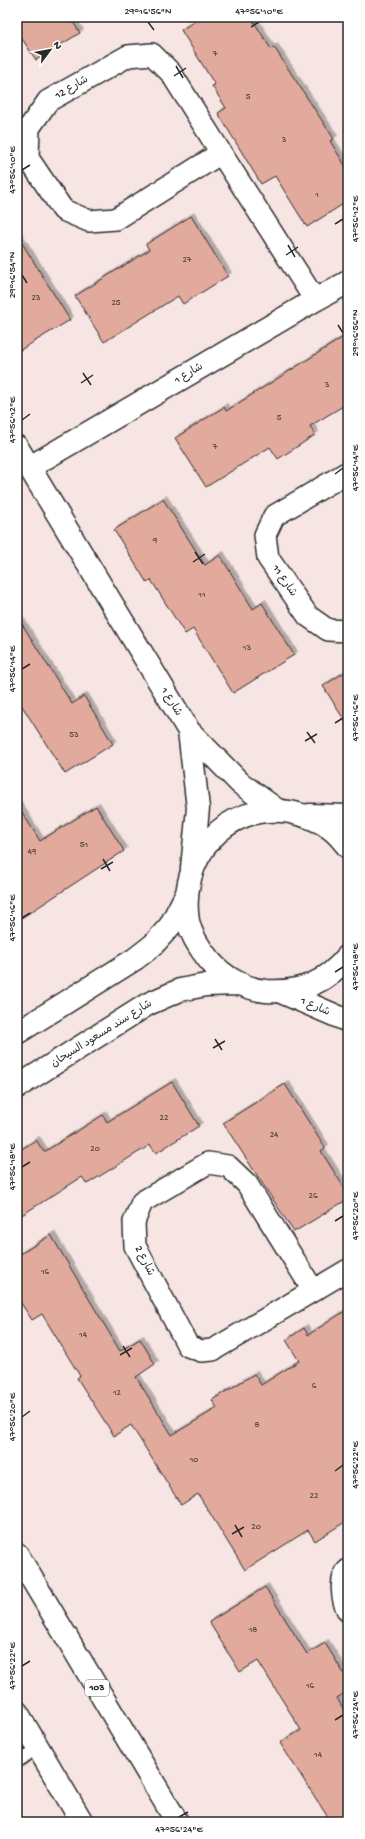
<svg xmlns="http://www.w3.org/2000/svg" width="365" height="1839" viewBox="0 0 365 1839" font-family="'Gochi Hand','Playpen Sans Arabic',sans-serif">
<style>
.building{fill:#e2a99d;stroke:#2b2b2b;filter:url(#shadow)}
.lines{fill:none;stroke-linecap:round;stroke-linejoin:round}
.service-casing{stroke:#2b2b2b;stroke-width:13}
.minor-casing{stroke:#2b2b2b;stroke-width:24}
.tertiary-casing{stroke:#2b2b2b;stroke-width:25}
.secondary-casing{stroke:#2b2b2b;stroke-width:25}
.primary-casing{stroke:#2b2b2b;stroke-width:25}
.service{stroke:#fff;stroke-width:10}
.minor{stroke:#fff;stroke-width:21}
.tertiary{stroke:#fff;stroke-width:22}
.secondary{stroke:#fff;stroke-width:22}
.primary{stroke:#fff;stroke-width:22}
.ticks{fill:none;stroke:#2b2b2b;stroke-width:1.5}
.labels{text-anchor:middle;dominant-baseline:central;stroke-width:3;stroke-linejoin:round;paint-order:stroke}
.number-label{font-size:9px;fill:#594a48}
.shield{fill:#fff;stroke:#6b6b6b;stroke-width:1}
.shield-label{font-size:10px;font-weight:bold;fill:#2b2b2b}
.street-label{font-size:11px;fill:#2b2b2b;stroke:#fff}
.neatline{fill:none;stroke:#2b2b2b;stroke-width:1.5}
.ticks-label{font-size:10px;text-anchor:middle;fill:#2b2b2b}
</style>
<defs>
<filter id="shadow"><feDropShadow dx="3.5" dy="-3.5" stdDeviation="0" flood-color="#0004"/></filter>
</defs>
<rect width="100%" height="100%" fill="#f6e5e2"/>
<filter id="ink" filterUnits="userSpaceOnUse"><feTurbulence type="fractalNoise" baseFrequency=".025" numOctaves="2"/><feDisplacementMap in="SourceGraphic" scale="8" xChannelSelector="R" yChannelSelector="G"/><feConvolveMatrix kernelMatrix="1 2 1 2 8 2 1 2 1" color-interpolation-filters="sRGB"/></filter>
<g filter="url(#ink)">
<!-- building -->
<path class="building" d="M 17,17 L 70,17 L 80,33 L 36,60 L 17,31 Z
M 202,17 L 251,17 L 271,49 L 274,47 L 334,139 L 330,141 L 348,170 L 348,201 L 307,227 L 275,176 L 261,184 L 218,113 L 226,108 L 212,86 L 215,85 L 181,30 Z
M 191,216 L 228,276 L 183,304 L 178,296 L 104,342 L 75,296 L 149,250 L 146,244 Z
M 17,235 L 70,320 L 17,352 Z
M 348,334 L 348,403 L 310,426 L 315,435 L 278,459 L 270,447 L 206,487 L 175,438 L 224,407 L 226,411 Z
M 163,499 L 205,565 L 220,555 L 253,609 L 262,603 L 294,655 L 233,693 L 193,629 L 185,634 L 151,580 L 147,583 L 114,530 Z
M 17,616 L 72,704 L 84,696 L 113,744 L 65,774 L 17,698 Z
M 348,670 L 348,726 L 323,686 Z
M 17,804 L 40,841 L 96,806 L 124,851 L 17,921 Z
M 172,1082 L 199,1126 L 156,1153 L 150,1145 L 87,1184 L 82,1177 L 17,1218 L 17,1152 L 36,1140 L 44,1152 L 103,1115 L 107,1122 Z
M 285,1084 L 325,1148 L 321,1151 L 348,1194 L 348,1199 L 294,1232 L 223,1123 Z
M 51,1235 L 120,1351 L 140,1339 L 155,1364 L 136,1377 L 172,1435 L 217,1408 L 212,1400 L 254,1374 L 261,1385 L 299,1361 L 286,1340 L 304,1328 L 308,1335 L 348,1309 L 348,1520 L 315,1541 L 308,1530 L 245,1570 L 198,1494 L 181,1505 L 131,1425 L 114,1436 L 77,1378 L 80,1376 L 42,1314 L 32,1320 L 17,1297 L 17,1256 Z
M 265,1587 L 307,1654 L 325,1643 L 348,1680 L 348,1691 L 337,1698 L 348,1717 L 348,1822 L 331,1822 L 280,1743 L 301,1730 L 258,1661 L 240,1672 L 209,1622 Z"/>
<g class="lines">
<!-- service casing -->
<g class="service-casing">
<path id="service" d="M 17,1763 L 38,1747"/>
</g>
<!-- minor casing -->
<g class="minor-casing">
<path id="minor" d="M 221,153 L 116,219 L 89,221 L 63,210 L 28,158 L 29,128 L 48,101 L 128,56 L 152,54 L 171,73 L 221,153 L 315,300
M 348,472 L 274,516 L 265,535 L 268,558 L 308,616 L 328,630 L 348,631
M 313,1290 L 247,1184 L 228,1166 L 208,1163 L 142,1202 L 134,1222 L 135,1246 L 188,1346 L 201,1351 L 213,1350 L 348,1270
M 348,1570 C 339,1578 342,1601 348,1611"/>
</g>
<!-- tertiary casing -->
<g class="tertiary-casing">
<path id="tertiary" d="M 17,447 L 189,731 L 240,783 L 277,810
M 30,467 L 315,300 L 348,282
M 189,731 L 198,808 L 192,868
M 281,992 L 348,1021"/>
</g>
<!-- secondary casing -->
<g class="secondary-casing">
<path id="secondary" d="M 309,815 L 348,816
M 348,847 C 343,841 338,834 331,829 C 320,820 304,815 290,812 C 225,801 178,859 188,921 C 191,935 200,949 209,960 C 223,977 245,989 266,991 C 301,993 326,983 348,956
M 17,1033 L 135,959 L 153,945 L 170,926 L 186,895
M 17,1087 L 148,1004 L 180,990 L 206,985 L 238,984"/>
</g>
<!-- primary casing -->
<g class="primary-casing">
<path id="primary" d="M 17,1554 L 177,1822
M 17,1712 L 82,1822"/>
</g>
<!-- service -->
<use href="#service" class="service"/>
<!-- minor -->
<use href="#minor" class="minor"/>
<!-- tertiary -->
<use href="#tertiary" class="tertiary"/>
<!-- secondary -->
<use href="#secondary" class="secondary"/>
<!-- primary -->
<use href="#primary" class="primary"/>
</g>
</g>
<!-- ticks -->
<path class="ticks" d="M 148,22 L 154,30M 251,27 L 259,22M 176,66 L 183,78M 174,76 L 186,68M 22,170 L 30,165M 335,224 L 343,219M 288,245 L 295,257M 286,255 L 298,247M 22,275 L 27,283M 338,325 L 343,333M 83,373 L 91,385M 81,383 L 93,375M 22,420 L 30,414M 335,474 L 343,468M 195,552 L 203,564M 193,562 L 205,554M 22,669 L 30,664M 335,723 L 343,718M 307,732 L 315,743M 305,741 L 317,734M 103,859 L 110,871M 101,869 L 113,862M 22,918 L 30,913M 335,972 L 343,967M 215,1039 L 222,1050M 213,1048 L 225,1041M 22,1167 L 30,1162M 335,1221 L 343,1216M 123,1346 L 130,1357M 120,1355 L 132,1348M 22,1417 L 30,1411M 335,1471 L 343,1465M 235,1525 L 242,1537M 232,1534 L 244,1527M 22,1666 L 30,1661M 335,1720 L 343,1715M 179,1817 L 188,1812"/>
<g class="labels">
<!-- number labels -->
<g class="number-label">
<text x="215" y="54">7</text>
<text x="248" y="97">5</text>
<text x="284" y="140">3</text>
<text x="317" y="195">1</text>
<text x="187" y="260">27</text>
<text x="36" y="298">23</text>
<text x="116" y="303">25</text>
<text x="327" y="385">3</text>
<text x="279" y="418">5</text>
<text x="215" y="447">7</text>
<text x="155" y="541">9</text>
<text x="202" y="595">11</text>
<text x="247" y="648">13</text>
<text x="74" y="735">53</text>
<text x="84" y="845">51</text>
<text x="32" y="852">49</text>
<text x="164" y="1118">22</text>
<text x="274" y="1135">24</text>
<text x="95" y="1149">20</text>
<text x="313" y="1196">26</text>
<text x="45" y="1272">16</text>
<text x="83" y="1335">14</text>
<text x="314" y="1386">6</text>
<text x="117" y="1393">12</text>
<text x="257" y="1425">8</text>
<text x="194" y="1460">10</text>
<text x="314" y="1496">22</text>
<text x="256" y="1527">20</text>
<text x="253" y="1630">18</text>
<text x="310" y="1686">16</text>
<text x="318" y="1755">14</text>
</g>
<!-- shield labels -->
<rect class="shield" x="85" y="1680" width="24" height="16" rx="3"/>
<g class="shield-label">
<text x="97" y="1688">103</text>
</g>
<!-- street labels -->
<g class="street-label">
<text transform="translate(72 88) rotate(-30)">شارع 12</text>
<text transform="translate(189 374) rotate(-30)">شارع 1</text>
<text transform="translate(284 581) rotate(56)">شارع 11</text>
<text transform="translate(171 702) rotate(59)">شارع 1</text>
<text transform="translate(315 1007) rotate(24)">شارع 1</text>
<text transform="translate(102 1034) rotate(-32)">شارع سند مسعود السيحان</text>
<text transform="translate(144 1261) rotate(64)">شارع 2</text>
</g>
</g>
<!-- margin -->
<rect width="365" height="1839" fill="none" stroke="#fff" stroke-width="44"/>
<!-- north arrow -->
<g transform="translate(50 50) rotate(58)" stroke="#ffffff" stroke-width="3" paint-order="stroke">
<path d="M0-3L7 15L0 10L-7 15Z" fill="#2b2b2b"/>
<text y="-6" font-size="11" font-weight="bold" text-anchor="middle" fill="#2b2b2b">N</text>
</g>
<rect x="22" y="22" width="321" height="1795" class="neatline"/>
<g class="ticks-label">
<text x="148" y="14">29°16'56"N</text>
<text x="259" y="14">47°56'10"E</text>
<text transform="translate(11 170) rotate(-90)" y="4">47°56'10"E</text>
<text transform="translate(354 219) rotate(-90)" y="4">47°56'12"E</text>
<text transform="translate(11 275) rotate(-90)" y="4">29°16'54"N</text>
<text transform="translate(354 333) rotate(-90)" y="4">29°16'56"N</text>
<text transform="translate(11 420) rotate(-90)" y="4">47°56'12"E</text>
<text transform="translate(354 468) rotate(-90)" y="4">47°56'14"E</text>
<text transform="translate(11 669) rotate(-90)" y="4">47°56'14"E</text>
<text transform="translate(354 718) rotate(-90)" y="4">47°56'16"E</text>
<text transform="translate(11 918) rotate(-90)" y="4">47°56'16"E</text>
<text transform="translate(354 967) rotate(-90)" y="4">47°56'18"E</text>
<text transform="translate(11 1167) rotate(-90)" y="4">47°56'18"E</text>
<text transform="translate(354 1216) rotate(-90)" y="4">47°56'20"E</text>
<text transform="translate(11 1417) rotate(-90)" y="4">47°56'20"E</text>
<text transform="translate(354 1465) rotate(-90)" y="4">47°56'22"E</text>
<text transform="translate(11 1666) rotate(-90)" y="4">47°56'22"E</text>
<text transform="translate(354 1715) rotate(-90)" y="4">47°56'24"E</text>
<text x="179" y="1832">47°56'24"E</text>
</g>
</svg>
